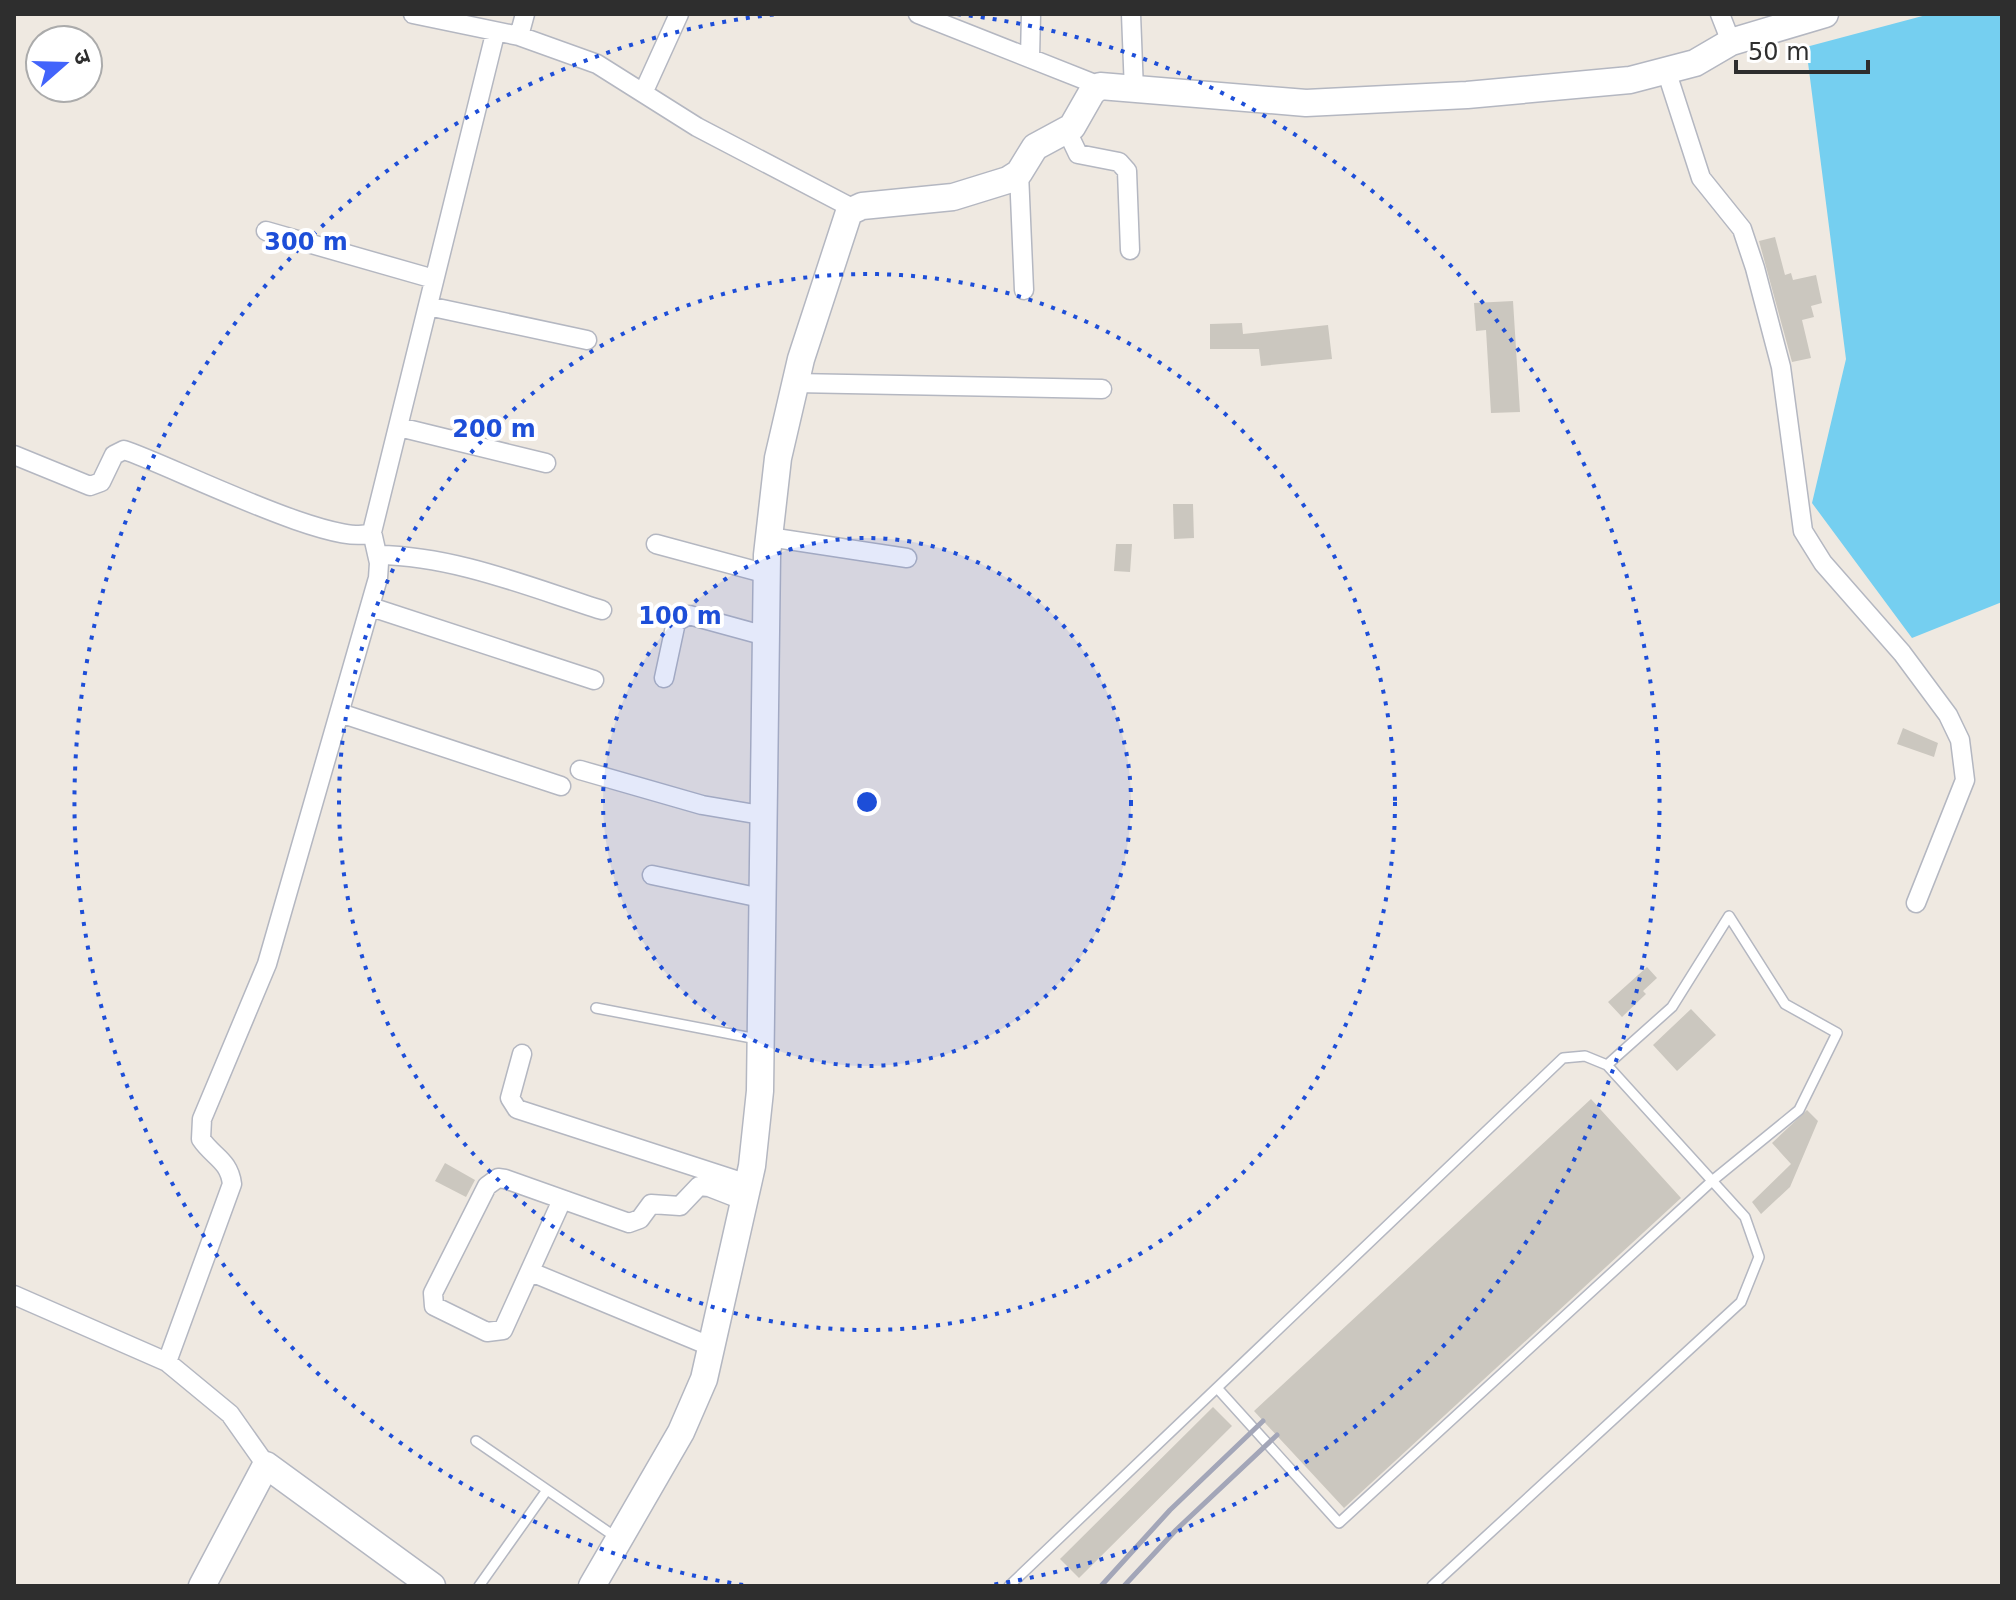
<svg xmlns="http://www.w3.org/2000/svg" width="2016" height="1600" viewBox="0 0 2016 1600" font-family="'DejaVu Sans','Noto Sans Devanagari',sans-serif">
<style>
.water{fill:#75cff0}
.building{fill:#cbc7bf}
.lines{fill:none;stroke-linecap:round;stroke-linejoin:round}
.lane-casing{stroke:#b4b7c1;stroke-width:12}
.street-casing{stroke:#b4b7c1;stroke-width:21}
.secondary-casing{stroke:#b4b7c1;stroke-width:29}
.lane{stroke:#fff;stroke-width:9}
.street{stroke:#fff;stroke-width:18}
.secondary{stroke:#fff;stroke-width:26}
.rail{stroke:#a3a6b8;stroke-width:5}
.ring{fill:none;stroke:#1d4ed8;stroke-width:4;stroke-dasharray:4 8}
.centre{fill:#1d4ed8;stroke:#fff;stroke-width:4}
.ring-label{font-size:24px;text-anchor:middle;font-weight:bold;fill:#1d4ed8;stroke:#fff;stroke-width:8;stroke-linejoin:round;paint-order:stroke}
</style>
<rect width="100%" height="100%" fill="#efe9e1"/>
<!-- water -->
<path class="water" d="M 1930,14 L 2002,14 L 2002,602 L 1912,638 L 1812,503 L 1846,359 L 1806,47 Z"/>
<!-- building -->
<path class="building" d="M 1775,237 L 1785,275 L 1791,273 L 1793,280 L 1816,275 L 1822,303 L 1811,306 L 1814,317 L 1802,320 L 1811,358 L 1792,362 L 1759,241 Z
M 1513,301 L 1520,412 L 1491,413 L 1486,330 L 1476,331 L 1474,303 Z
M 1242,323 L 1243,334 L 1328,325 L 1332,359 L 1261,366 L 1259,349 L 1210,349 L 1210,324 Z
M 1173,504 L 1193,504 L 1194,538 L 1174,539 Z
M 1116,544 L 1132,544 L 1130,572 L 1114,571 Z
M 1903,728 L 1938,743 L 1934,757 L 1897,744 Z
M 1647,967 L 1657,978 L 1643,991 L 1646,994 L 1622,1017 L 1608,1002 Z
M 1691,1009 L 1716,1035 L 1677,1071 L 1653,1045 Z
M 1591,1099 L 1681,1198 L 1344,1508 L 1254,1411 Z
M 1807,1110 L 1818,1121 L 1790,1187 L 1761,1214 L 1752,1202 L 1791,1164 L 1772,1143 Z
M 445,1163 L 475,1180 L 466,1197 L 435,1181 Z
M 1213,1407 L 1232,1426 L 1079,1578 L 1060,1559 Z"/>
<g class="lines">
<!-- lane casing -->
<g class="lane-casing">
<path id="lane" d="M 596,1008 L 757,1039
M 1218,1389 L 1339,1523 L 1712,1181 L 1799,1110 L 1837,1033 L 1785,1004 L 1729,916 L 1672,1007 L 1607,1065
M 476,1441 L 617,1538
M 479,1586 L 547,1490
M 1009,1586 L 1563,1058 L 1585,1056 L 1607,1065 L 1745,1217 L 1759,1257 L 1741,1302 L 1432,1586"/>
</g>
<!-- street casing -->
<g class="street-casing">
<path id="street" d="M 413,14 L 519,36 L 597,64 L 697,127 L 854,209
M 918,14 L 1100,86
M 1131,14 L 1134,91
M 1720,14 L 1731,42
M 519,36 L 525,14
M 1030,58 L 1031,14
M 1666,70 L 1701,178 L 1742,229 L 1755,268 L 1781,367 L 1803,531 L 1823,563 L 1902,653 L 1948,715 L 1960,740 L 1965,780 L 1916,903
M 644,91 L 679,14
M 1067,131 L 1078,154 L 1119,162 L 1127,171 L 1130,250
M 1019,173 L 1024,290
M 266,231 L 434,279
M 428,306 L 587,340
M 795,383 L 1102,389
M 399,427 L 546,463
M 14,455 L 90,486 L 101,482 L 114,455 L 124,450 C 166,463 340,552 372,532 L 495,34
M 769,537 L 907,558
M 656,544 L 767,574
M 378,555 C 455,556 529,587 602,610
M 371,607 L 594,680
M 664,678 L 676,622 L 689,615 L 766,636
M 340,713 L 561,786
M 580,770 L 702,805 L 761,815
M 652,875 L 761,898
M 522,1054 L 510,1098 L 517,1109 L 748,1184
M 562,1200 L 503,1330 L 487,1332 L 434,1306 L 433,1293 L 487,1186 L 498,1178 L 505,1179 L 629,1223 L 640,1219 L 651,1204 L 680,1206 L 699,1186 L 709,1187 L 745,1201
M 531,1272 L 712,1347
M 14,1295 L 167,1362 L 230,1414 L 266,1465
M 167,1362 L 232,1184 C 229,1160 213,1157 201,1139 L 202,1119 L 267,964 L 378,578 L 379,563 L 372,532"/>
</g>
<!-- secondary casing -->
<g class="secondary-casing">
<path id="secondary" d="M 202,1586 L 266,1465 L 432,1586
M 592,1586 L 681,1432 L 704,1379 L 752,1166 L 760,1091 L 767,555 L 778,458 L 801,359 L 849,212 L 862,206 L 953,197 L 1008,180 L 1019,173 L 1035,147 L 1072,127 L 1092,92 L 1100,86 L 1306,103 L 1467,95 L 1630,80 L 1695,63 L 1731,42 L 1825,14"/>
</g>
<!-- lane -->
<use href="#lane" class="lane"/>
<!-- street -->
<use href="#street" class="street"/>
<!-- secondary -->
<use href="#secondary" class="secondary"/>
<!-- rail -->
<path class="rail" d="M 1101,1586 L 1170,1510 L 1263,1421
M 1124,1586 L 1176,1530 L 1277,1435"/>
</g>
<!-- distance rings -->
<circle cx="867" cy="802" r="264" fill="#1d4ed8" fill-opacity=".12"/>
<g class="ring">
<circle cx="867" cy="802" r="264"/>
<circle cx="867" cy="802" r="528"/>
<path d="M743 1585A793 793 0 0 1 777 14M957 14A793 793 0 0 1 991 1585"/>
</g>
<circle cx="867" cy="802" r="12" class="centre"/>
<g class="ring-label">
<text x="306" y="250">300 m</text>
<text x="494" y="437">200 m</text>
<text x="680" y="624">100 m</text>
</g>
<!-- border -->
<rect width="2016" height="1600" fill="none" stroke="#2e2e2e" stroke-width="32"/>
<!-- north arrow -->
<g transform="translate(64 64) rotate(70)"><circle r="38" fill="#ffffff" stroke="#ababab" stroke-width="2"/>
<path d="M0-6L14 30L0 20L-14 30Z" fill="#4264fb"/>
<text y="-12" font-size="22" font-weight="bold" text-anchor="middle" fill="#2e2e2e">उ</text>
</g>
<!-- scale -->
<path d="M1736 60v12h132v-12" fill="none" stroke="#2e2e2e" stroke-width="4"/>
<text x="1748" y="60" font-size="24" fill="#2e2e2e" stroke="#ffffff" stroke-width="6" paint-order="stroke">50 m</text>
</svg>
